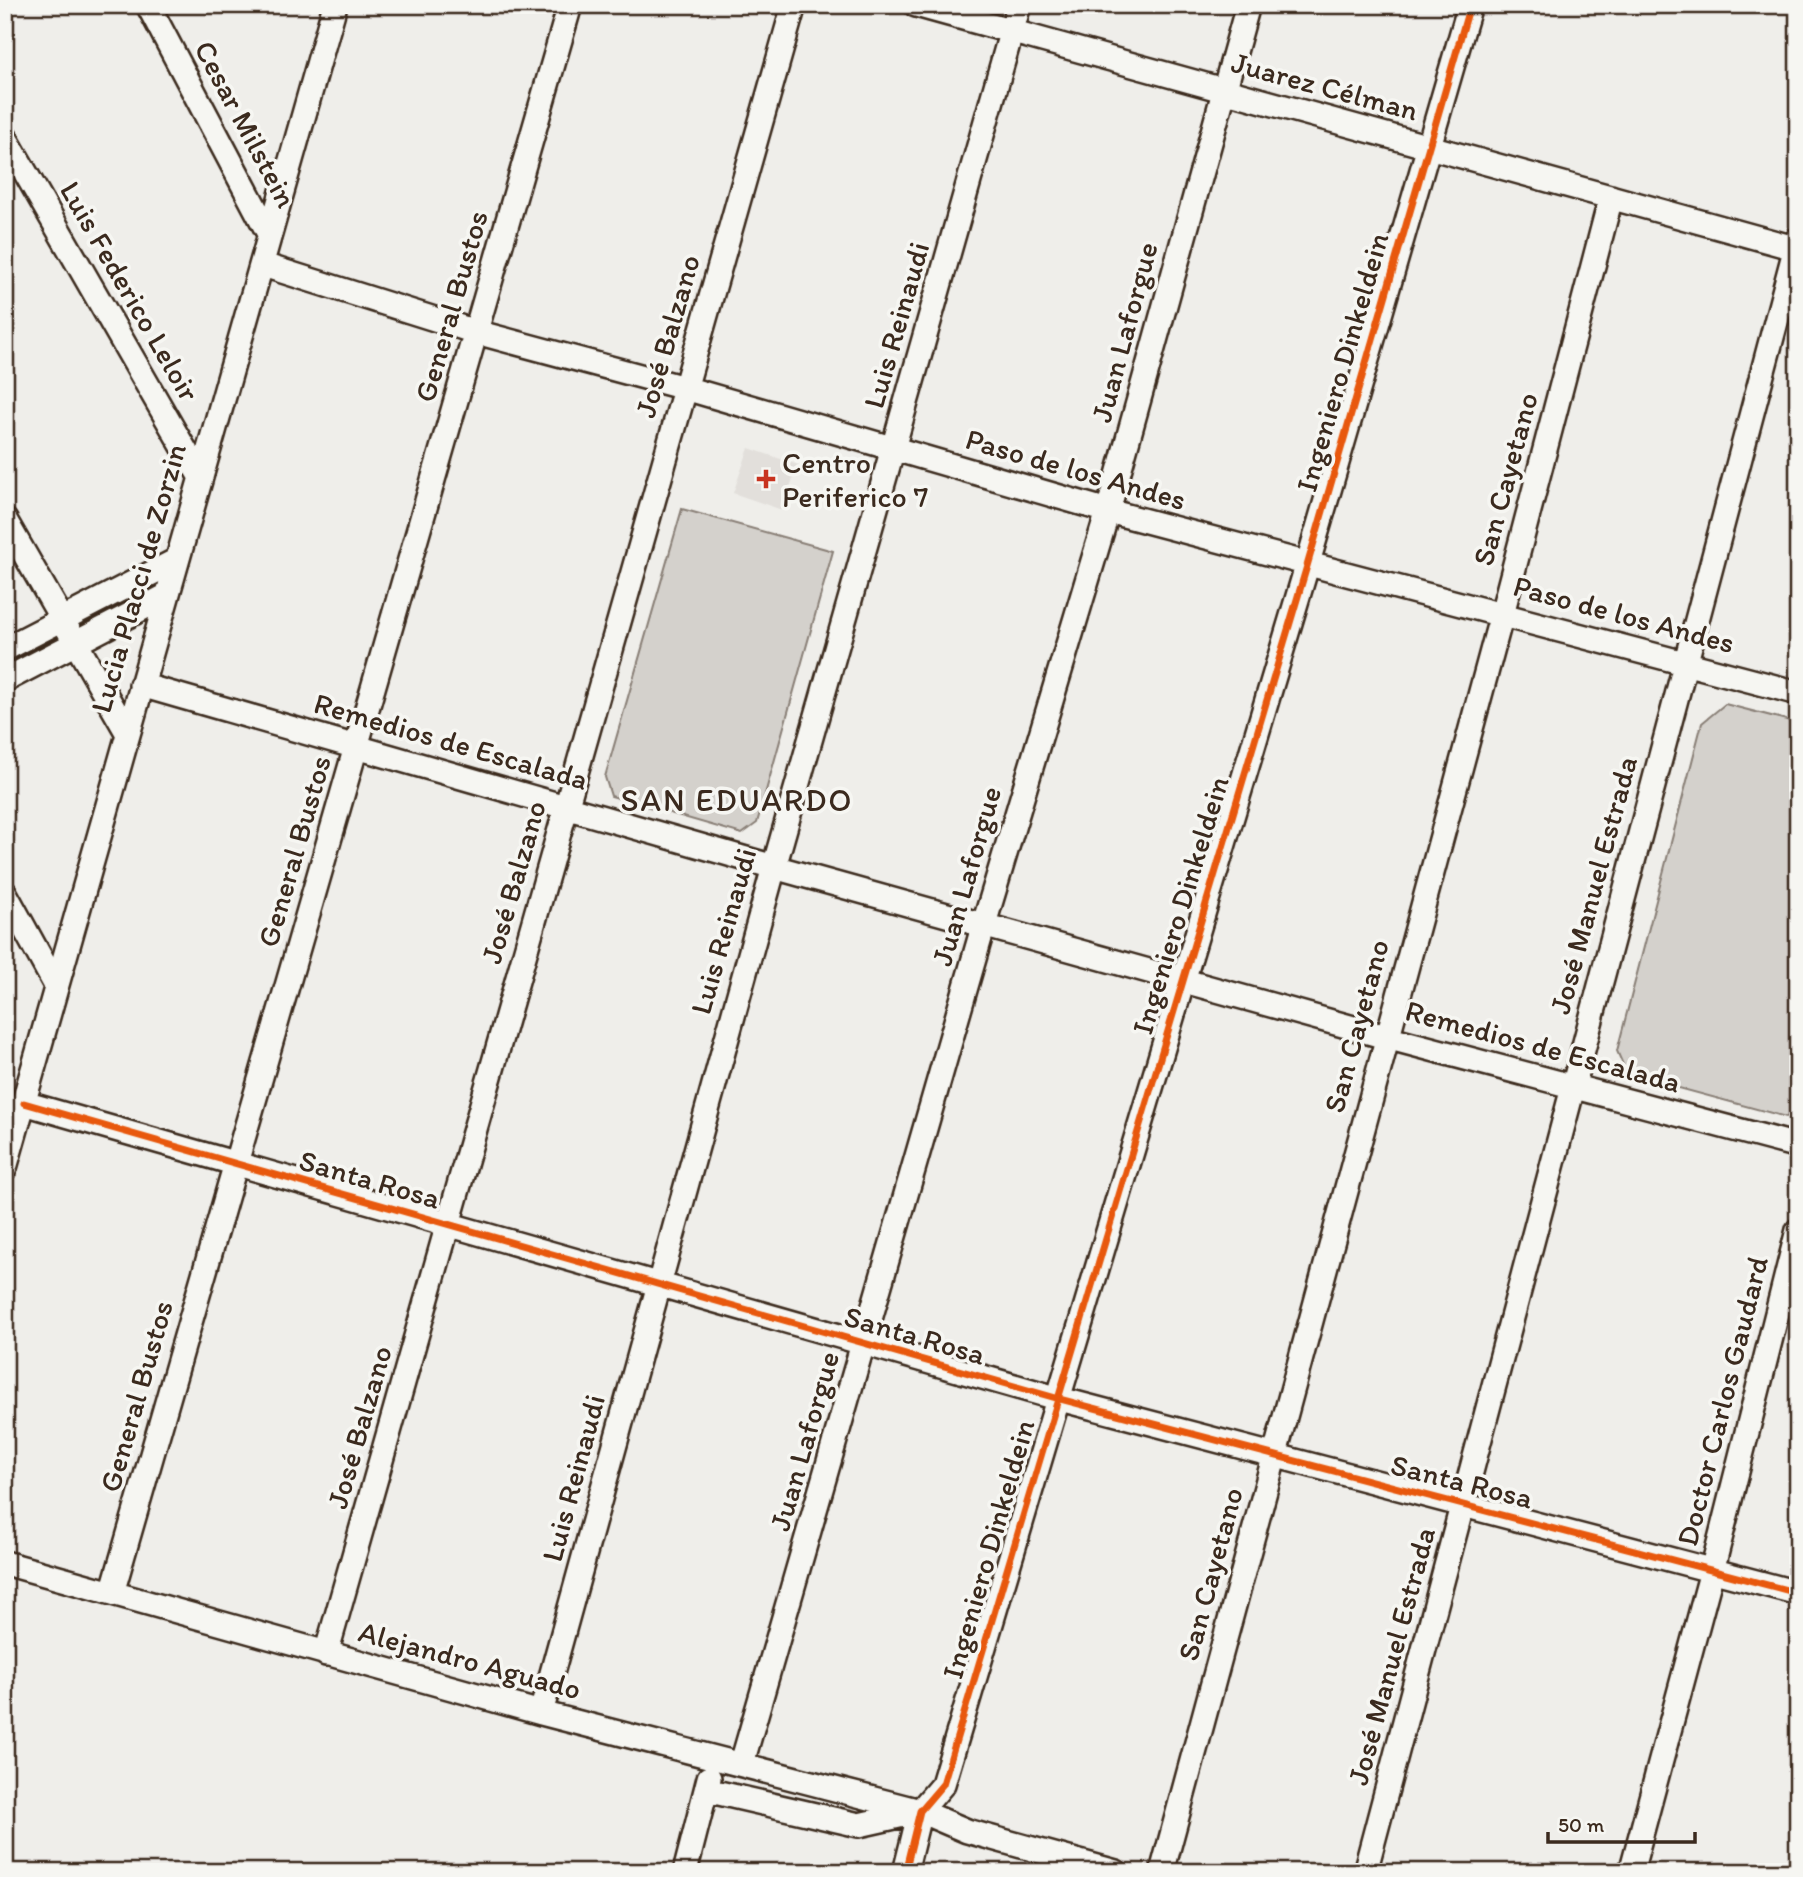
<svg xmlns="http://www.w3.org/2000/svg" width="1803" height="1877" viewBox="0 0 1803 1877" font-family="Itim,sans-serif">
<style>
.built{fill:#e2dfdb}
.green{fill:#d4d1cc;stroke:#887e75;stroke-width:2}
.lines{fill:none;stroke-linecap:round;stroke-linejoin:round}
.minor-casing{stroke:#3b2a1e;stroke-width:28}
.minor{stroke:#f6f6f2;stroke-width:23}
.cycleway-casing{stroke:#f6f6f2;stroke-width:11}
.cycleway{stroke:#e8590c;stroke-width:7}
.poi-dot{fill:#c8321e;stroke:#f6f6f2;stroke-width:2.5}
.labels{text-anchor:middle;dominant-baseline:central;stroke-width:7;stroke-linejoin:round;paint-order:stroke}
.street-label{font-size:30px;fill:#3b2a1e;stroke:#f6f6f2}
.poi-label{font-size:30px;fill:#3b2a1e;stroke:#f6f6f2;text-anchor:start}
.neighbourhood-label{font-size:32px;letter-spacing:2px;fill:#3b2a1e;stroke:#f6f6f2}
</style>
<rect width="100%" height="100%" fill="#efeeea"/>
<filter id="ink" filterUnits="userSpaceOnUse"><feTurbulence type="fractalNoise" baseFrequency=".0143" numOctaves="2"/><feDisplacementMap in="SourceGraphic" scale="14" xChannelSelector="R" yChannelSelector="G"/><feConvolveMatrix kernelMatrix="1 2 1 2 8 2 1 2 1" color-interpolation-filters="sRGB"/></filter>
<g filter="url(#ink)">
<!-- built -->
<path class="built" d="M 749,448 L 798,465 L 782,510 L 733,493 Z"/>
<!-- green -->
<path class="green" d="M 682,509 L 833,551 L 757,823 L 742,834 L 611,796 L 605,777 Z
M 1725,704 L 1798,723 L 1798,1109 L 1786,1117 L 1627,1074 L 1617,1051 L 1702,723 Z"/>
<g class="lines">
<!-- minor casing -->
<g class="minor-casing">
<path id="minor" d="M 148,5 L 269,234
M 916,5 L 1798,249
M 5,137 L 200,476
M 263,265 L 476,332 L 685,388 L 1108,511 L 1798,693
M 5,520 L 127,732
M 5,649 L 177,560
M 5,680 L 166,596
M 141,685 L 774,867 L 1386,1037 L 1798,1146
M 5,893 L 55,984
M 24,1103 L 1056,1398 L 1798,1593
M 5,1168 L 335,5
M 5,1563 L 541,1713 L 920,1811 L 967,1831 L 1116,1872
M 112,1593 L 570,5
M 326,1654 L 794,5
M 541,1713 L 774,867 L 1019,5
M 742,1763 L 984,924 L 1108,511 L 1248,5
M 706,1790 L 859,1825 L 917,1812
M 685,1872 L 709,1778
M 905,1872 L 920,1811 L 943,1784 L 1307,566 L 1470,5
M 1162,1872 L 1502,614 L 1611,197
M 1365,1872 L 1798,239
M 1631,1872 L 1712,1571 L 1798,1230"/>
</g>
<!-- minor -->
<use href="#minor" class="minor"/>
<!-- cycleway casing -->
<g class="cycleway-casing">
<path id="cycleway" d="M 24,1103 L 1056,1398 L 1798,1593
M 905,1872 L 920,1811 L 943,1784 L 1307,566 L 1470,5"/>
</g>
<!-- cycleway -->
<use href="#cycleway" class="cycleway"/>
</g>
</g>
<!-- markers -->
<path class="poi-dot" d="M762.5 468.5h7v7h7v7h-7v7h-7v-7h-7v-7h7z"/>
<g class="labels">
<!-- street labels -->
<g class="street-label">
<text transform="translate(1325 86) rotate(15)">Juarez Célman</text>
<text transform="translate(246 124) rotate(62)">Cesar Milstein</text>
<text transform="translate(130 291) rotate(60)">Luis Federico Leloir</text>
<text transform="translate(451 306) rotate(-74)">General Bustos</text>
<text transform="translate(896 325) rotate(-74)">Luis Reinaudi</text>
<text transform="translate(1124 332) rotate(-75)">Juan Laforgue</text>
<text transform="translate(667 336) rotate(-74)">José Balzano</text>
<text transform="translate(1342 362) rotate(-74)">Ingeniero Dinkeldein</text>
<text transform="translate(1076 469) rotate(16)">Paso de los Andes</text>
<text transform="translate(1505 479) rotate(-75)">San Cayetano</text>
<text transform="translate(138 578) rotate(-74)">Lucia Placci de Zorzin</text>
<text transform="translate(1624 614) rotate(15)">Paso de los Andes</text>
<text transform="translate(451 741) rotate(16)">Remedios de Escalada</text>
<text transform="translate(294 851) rotate(-74)">General Bustos</text>
<text transform="translate(966 876) rotate(-74)">Juan Laforgue</text>
<text transform="translate(513 882) rotate(-74)">José Balzano</text>
<text transform="translate(1593 885) rotate(-75)">José Manuel Estrada</text>
<text transform="translate(1180 905) rotate(-73)">Ingeniero Dinkeldein</text>
<text transform="translate(723 931) rotate(-74)">Luis Reinaudi</text>
<text transform="translate(1356 1026) rotate(-75)">San Cayetano</text>
<text transform="translate(1543 1046) rotate(15)">Remedios de Escalada</text>
<text transform="translate(370 1179) rotate(16)">Santa Rosa</text>
<text transform="translate(915 1335) rotate(16)">Santa Rosa</text>
<text transform="translate(136 1396) rotate(-74)">General Bustos</text>
<text transform="translate(1722 1401) rotate(-76)">Doctor Carlos Gaudard</text>
<text transform="translate(359 1427) rotate(-74)">José Balzano</text>
<text transform="translate(804 1441) rotate(-74)">Juan Laforgue</text>
<text transform="translate(573 1478) rotate(-75)">Luis Reinaudi</text>
<text transform="translate(1462 1481) rotate(14)">Santa Rosa</text>
<text transform="translate(988 1549) rotate(-74)">Ingeniero Dinkeldein</text>
<text transform="translate(1210 1574) rotate(-75)">San Cayetano</text>
<text transform="translate(1391 1656) rotate(-75)">José Manuel Estrada</text>
<text transform="translate(470 1660) rotate(15)">Alejandro Aguado</text>
</g>
<!-- poi labels -->
<g class="poi-label">
<text x="782" y="462">Centro<tspan x="782" dy="34">Periferico 7</tspan></text>
</g>
<!-- neighbourhood labels -->
<g class="neighbourhood-label">
<text x="737" y="800">SAN EDUARDO</text>
</g>
</g>
<!-- margin -->
<rect width="1803" height="1877" fill="none" stroke="#f6f6f2" stroke-width="28"/>
<rect x="14" y="14" width="1775" height="1849" fill="none" stroke="#3b2a1e" stroke-width="2.5" filter="url(#ink)"/>
<!-- scale -->
<path d="M1548 1832v10h147v-10" fill="none" stroke="#3b2a1e" stroke-width="3.5"/>
<text x="1558" y="1832" font-size="21" fill="#3b2a1e" stroke="#f6f6f2" stroke-width="5" paint-order="stroke">50 m</text>
</svg>
